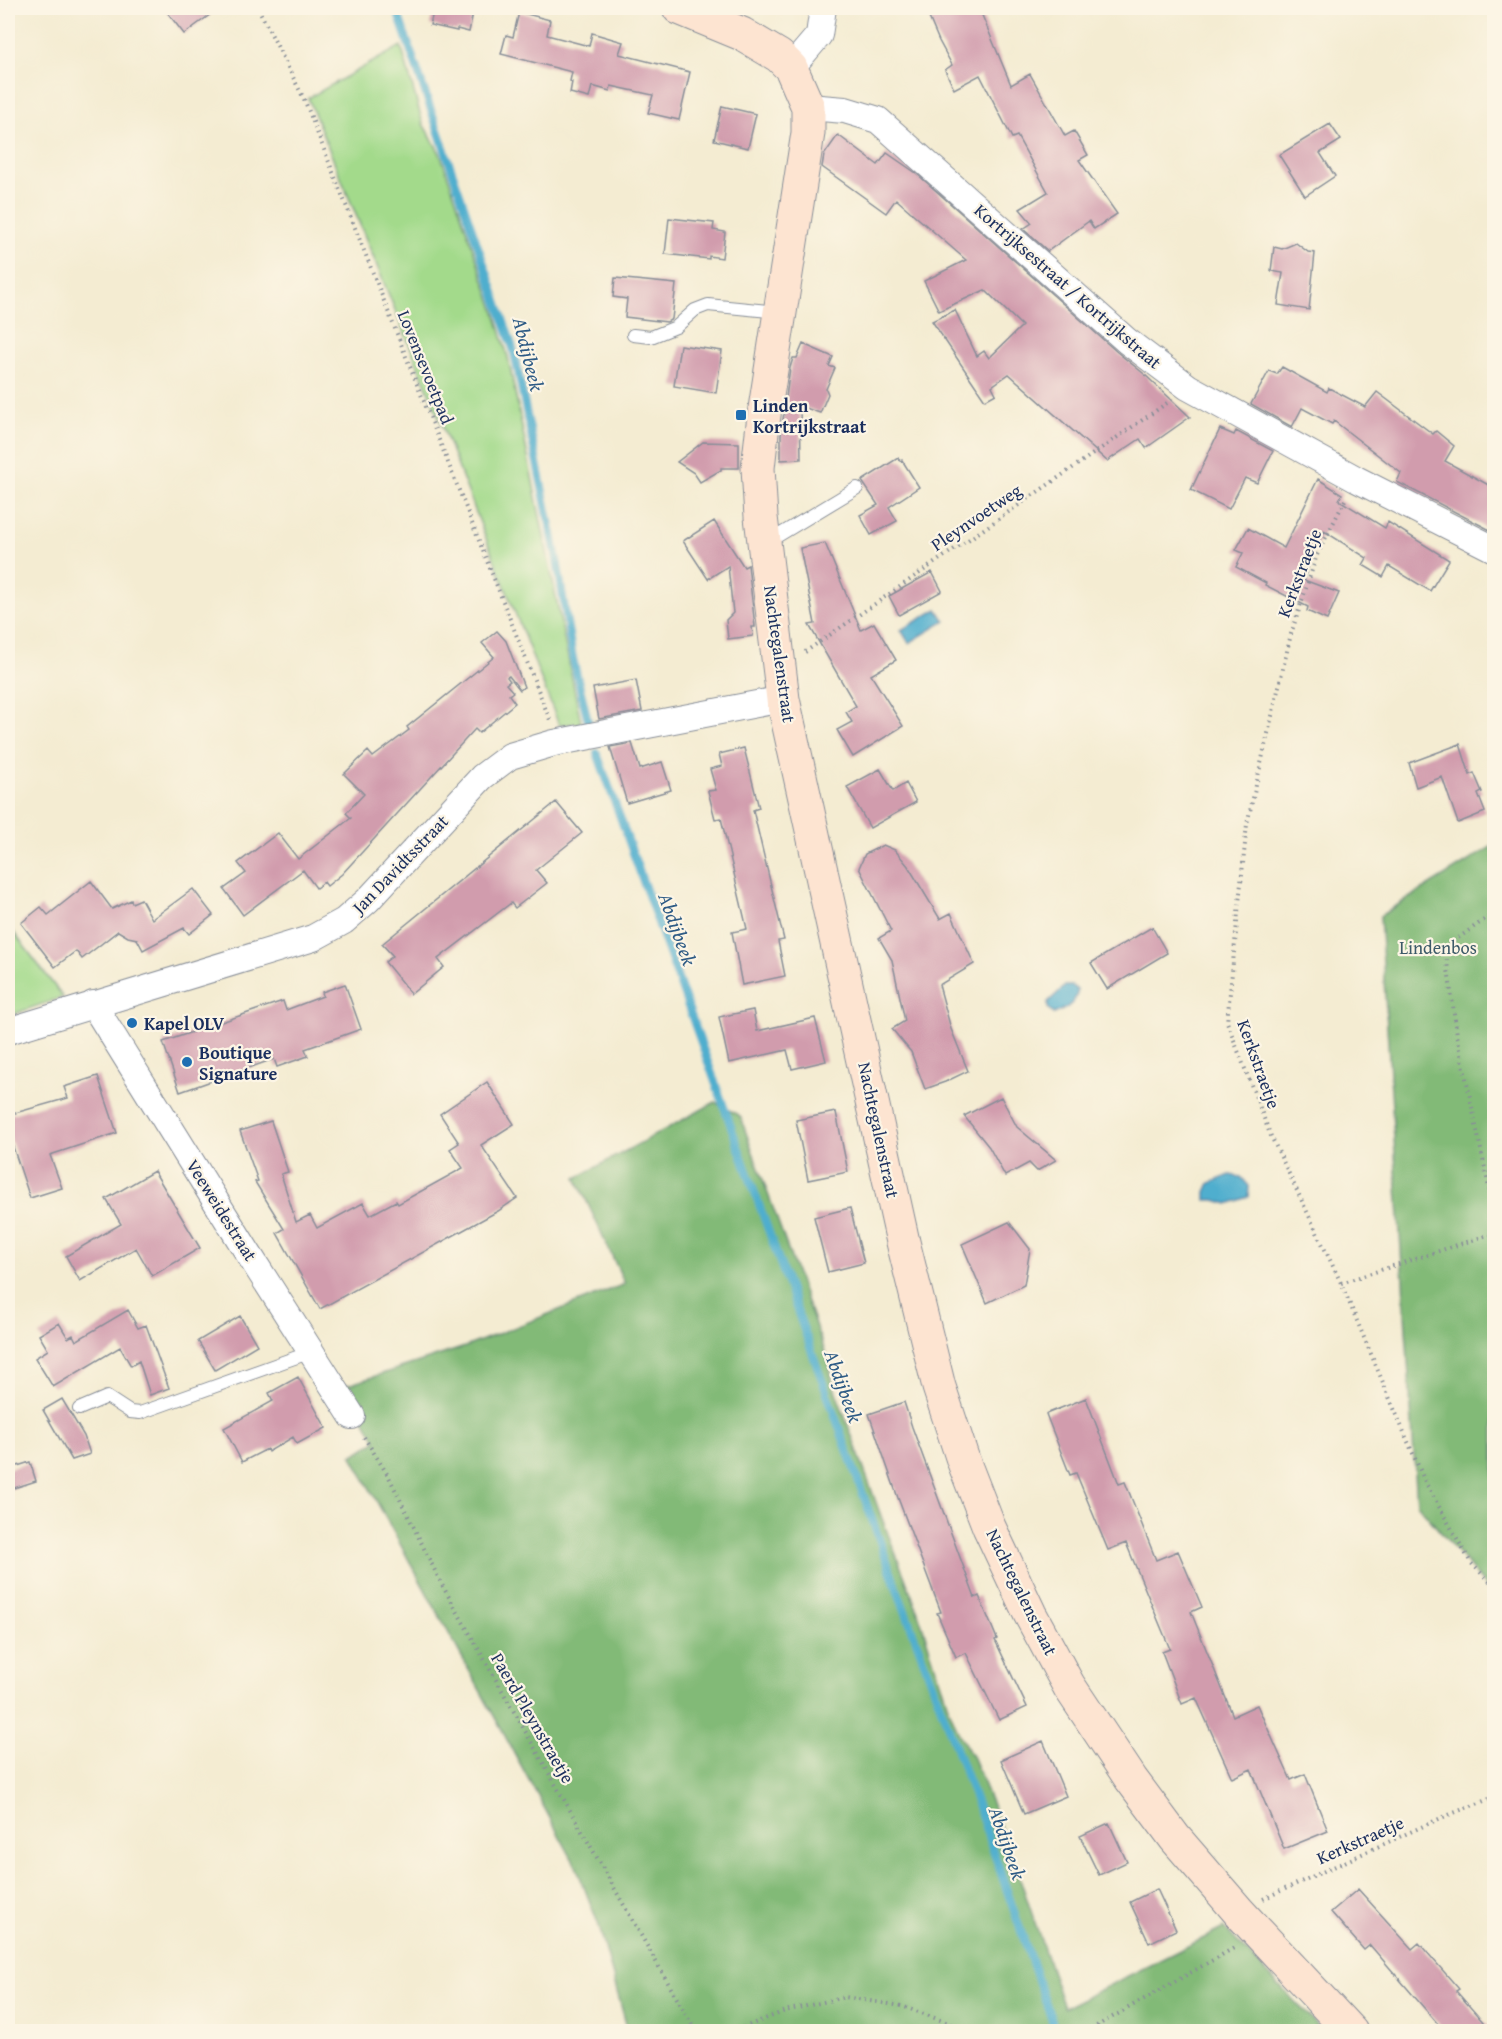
<svg xmlns="http://www.w3.org/2000/svg" width="1502" height="2039" viewBox="0 0 1502 2039" font-family="'Gentium Book Plus',serif">
<style>
.green{fill:#a3da8b;stroke:#5f8474;stroke-width:1.5}
.forest{fill:#82ba77;stroke:#4e746a;stroke-width:1.5}
.water{fill:#50aece;stroke:#366e96;stroke-width:1.5}
.lines{fill:none;stroke-linecap:round;stroke-linejoin:round}
.stream{stroke:#50aece;stroke-width:8}
.building{fill:#d19cad}
.lane-casing{stroke:#888e98;stroke-width:14}
.street-casing{stroke:#888e98;stroke-width:28}
.secondary-casing{stroke:#888e98;stroke-width:35}
.path{stroke:#888e98;stroke-width:4;stroke-dasharray:1.5 4.5;stroke-linecap:butt}
.lane{stroke:#fff;stroke-width:12}
.street{stroke:#fff;stroke-width:26}
.secondary{stroke:#fde4d1;stroke-width:33}
.poi-dot{fill:#1f6fb2;stroke:#fcf5e5;stroke-width:2}
.labels{text-anchor:middle;dominant-baseline:central;stroke-width:4.5;stroke-linejoin:round;paint-order:stroke}
.street-label{font-size:18px;fill:#1b2f5e;stroke:#fcf5e5}
.poi-label{font-size:18px;font-weight:bold;fill:#1b2f5e;stroke:#fcf5e5;text-anchor:start}
.park-label{font-size:18px;fill:#3d5a69;stroke:#fcf5e5}
.water-label{font-size:20px;font-style:italic;fill:#2e5b85;stroke:#fcf5e5}
</style>
<rect width="100%" height="100%" fill="#fcf5e5"/>
<filter id="ink" filterUnits="userSpaceOnUse"><feTurbulence type="fractalNoise" baseFrequency=".0167" numOctaves="2"/><feDisplacementMap in="SourceGraphic" scale="12" xChannelSelector="R" yChannelSelector="G"/><feConvolveMatrix kernelMatrix="1 2 1 2 8 2 1 2 1" color-interpolation-filters="sRGB"/></filter>
<filter id="wash" filterUnits="userSpaceOnUse"><feTurbulence type="fractalNoise" baseFrequency=".008" numOctaves="4" result="noise"/><feDisplacementMap in="SourceGraphic" scale="24" xChannelSelector="R" yChannelSelector="G"/><feGaussianBlur stdDeviation="1.35" result="paint"/><feColorMatrix in="noise" values="0 0 0 0 0 0 0 0 0 0 0 0 0 0 0 0 0 1.4 0 .05"/><feComposite in="paint" operator="in"/></filter>
<g filter="url(#wash)">
<rect width="100%" height="100%" fill="#f4ecd2"/>
<!-- green -->
<path class="green" d="M 401,46 L 423,124 L 440,153 L 495,312 L 508,357 L 581,723 L 559,725 L 432,400 L 308,98 Z
M 8,925 L 63,997 L 8,1016 Z"/>
<!-- forest -->
<path class="forest" d="M 1494,845 L 1494,1596 L 1417,1504 L 1380,916 Z
M 715,1102 L 740,1116 L 829,1363 L 833,1384 L 881,1516 L 916,1606 L 949,1709 L 959,1734 L 973,1758 L 1012,1855 L 1064,2008 L 1224,1928 L 1323,2031 L 628,2031 L 599,1926 L 576,1866 L 352,1456 L 376,1441 L 345,1386 L 465,1347 L 625,1284 L 576,1178 Z"/>
<!-- water -->
<path class="water" d="M 937,609 L 945,621 L 909,643 L 901,630 Z
M 1065,986 L 1072,986 L 1077,990 C 1078,1002 1064,1010 1054,1014 L 1048,1008 L 1048,1002 Z
M 1230,1175 L 1241,1177 L 1249,1186 L 1248,1197 L 1228,1204 L 1215,1200 L 1206,1200 L 1206,1192 L 1210,1183 Z"/>
<g class="lines">
<!-- stream -->
<path class="stream" d="M 396,8 L 513,348 L 556,554 L 573,659 L 588,721
M 597,753 L 897,1589 L 979,1810 L 1056,2032"/>
</g>
<g id="blocks">
<!-- building -->
<path class="building" d="M 164,8 L 219,8 L 184,34 Z
M 434,8 L 474,8 L 469,32 L 457,29 L 457,31 L 430,25 Z
M 925,8 L 979,8 L 1011,85 L 1030,74 L 1065,136 L 1074,131 L 1088,155 L 1079,160 L 1117,214 L 1094,229 L 1089,221 L 1048,251 L 1023,229 L 1032,223 L 1020,209 L 1048,192 L 1017,136 L 1012,138 L 980,75 L 954,89 L 945,70 L 952,65 L 939,41 Z
M 519,12 L 550,20 L 547,35 L 589,46 L 592,33 L 623,42 L 619,54 L 690,72 L 679,120 L 648,113 L 653,95 L 611,86 L 610,91 L 592,86 L 589,98 L 570,93 L 572,82 L 570,81 L 572,72 L 501,54 L 506,35 L 513,37 Z
M 722,106 L 756,114 L 748,148 L 714,140 Z
M 1330,124 L 1341,140 L 1320,153 L 1335,176 L 1305,196 L 1279,155 Z
M 838,135 L 878,165 L 887,153 L 916,173 L 1117,352 L 1143,373 L 1190,417 L 1146,448 L 1140,439 L 1107,461 L 1009,374 L 992,386 L 996,394 L 985,400 L 932,321 L 955,310 L 977,356 L 984,351 L 989,358 L 1022,326 L 985,290 L 939,311 L 924,281 L 966,260 L 896,199 L 886,213 L 822,167 L 824,155 Z
M 669,218 L 714,223 L 713,230 L 725,232 L 722,258 L 709,256 L 709,259 L 665,254 Z
M 1296,243 L 1308,252 L 1315,253 L 1309,310 L 1278,305 L 1283,273 L 1271,271 L 1274,247 L 1282,249 Z
M 615,278 L 676,284 L 672,319 L 667,322 L 625,317 L 627,299 L 613,297 Z
M 803,344 L 833,357 L 829,366 L 835,368 L 826,389 L 828,394 L 820,413 L 800,406 L 801,459 L 781,460 L 781,435 L 790,368 L 793,358 L 797,358 Z
M 680,345 L 722,351 L 716,393 L 674,386 Z
M 1282,367 L 1327,392 L 1329,388 L 1365,407 L 1377,392 L 1433,434 L 1436,431 L 1454,446 L 1445,461 L 1494,488 L 1494,532 L 1397,482 L 1401,473 L 1334,421 L 1332,424 L 1302,408 L 1292,427 L 1251,404 L 1269,371 L 1277,374 Z
M 1220,429 L 1234,435 L 1236,431 L 1273,451 L 1257,483 L 1245,478 L 1229,509 L 1191,490 Z
M 703,442 L 739,443 L 739,468 L 721,468 L 721,470 L 700,482 L 694,473 L 677,462 Z
M 898,458 L 900,461 L 902,460 L 919,487 L 889,507 L 897,521 L 871,535 L 860,515 L 878,505 L 862,481 Z
M 1318,479 L 1342,494 L 1339,500 L 1385,528 L 1388,522 L 1449,560 L 1430,591 L 1389,566 L 1383,577 L 1363,565 L 1367,558 L 1324,531 L 1313,552 L 1304,580 L 1339,593 L 1327,620 L 1307,611 L 1308,607 L 1265,585 L 1266,583 L 1236,567 L 1243,553 L 1236,550 L 1248,528 L 1284,548 Z
M 714,521 L 744,567 L 748,565 L 755,627 L 752,627 L 753,636 L 728,639 L 726,620 L 733,613 L 728,566 L 708,579 L 683,541 Z
M 825,543 L 861,630 L 874,623 L 896,660 L 871,675 L 903,726 L 853,757 L 837,730 L 852,722 L 846,712 L 856,706 L 809,625 L 815,624 L 800,548 Z
M 932,572 L 942,591 L 899,615 L 889,596 Z
M 497,631 L 506,641 L 524,687 L 520,690 L 509,676 L 507,677 L 510,681 L 506,684 L 513,692 L 509,695 L 515,703 L 479,733 L 475,729 L 342,874 L 327,886 L 324,882 L 316,888 L 303,870 L 243,915 L 224,889 L 246,873 L 238,863 L 278,833 L 298,859 L 351,818 L 346,813 L 364,794 L 344,774 L 368,751 L 373,757 L 409,730 L 407,727 L 494,657 L 482,643 Z
M 636,680 L 642,711 L 599,719 L 593,688 Z
M 632,743 L 640,769 L 662,762 L 671,790 L 627,803 L 610,747 Z
M 1460,744 L 1470,775 L 1474,773 L 1482,792 L 1478,794 L 1485,812 L 1458,823 L 1442,777 L 1416,787 L 1409,763 Z
M 744,748 L 759,808 L 753,810 L 784,940 L 778,941 L 785,976 L 742,985 L 732,932 L 747,929 L 721,818 L 715,819 L 708,791 L 716,790 L 710,769 L 722,766 L 719,754 Z
M 880,769 L 893,791 L 906,783 L 916,802 L 870,828 L 847,787 Z
M 556,802 L 582,833 L 536,870 L 547,883 L 515,908 L 511,903 L 438,959 L 444,967 L 411,994 L 385,962 L 393,956 L 382,944 Z
M 883,845 L 895,850 L 908,866 L 940,919 L 951,913 L 974,964 L 939,985 L 951,1029 L 968,1071 L 945,1082 L 925,1089 L 911,1052 L 892,1029 L 905,1021 L 892,960 L 879,938 L 891,931 L 859,868 L 865,854 Z
M 91,881 L 112,909 L 131,900 L 132,903 L 141,899 L 152,919 L 193,889 L 213,915 L 189,934 L 184,928 L 143,950 L 137,939 L 128,937 L 118,931 L 82,959 L 76,951 L 55,967 L 21,923 L 41,907 L 48,915 Z
M 1152,927 L 1167,953 L 1107,989 L 1091,963 Z
M 345,984 L 361,1029 L 305,1049 L 308,1056 L 277,1067 L 274,1059 L 180,1092 L 163,1042 L 283,1001 L 286,1010 L 323,996 L 322,992 Z
M 753,1010 L 757,1031 L 815,1018 L 826,1061 L 792,1069 L 787,1050 L 729,1063 L 719,1017 Z
M 98,1076 L 117,1133 L 50,1155 L 62,1188 L 30,1198 L 8,1132 L 8,1115 L 68,1098 L 64,1087 Z
M 487,1082 L 514,1124 L 481,1145 L 517,1198 L 498,1211 L 320,1309 L 277,1233 L 284,1229 L 255,1182 L 258,1181 L 240,1131 L 271,1121 L 288,1172 L 281,1174 L 296,1222 L 310,1215 L 317,1228 L 363,1203 L 370,1215 L 396,1201 L 398,1204 L 463,1168 L 450,1149 L 459,1143 L 440,1114 Z
M 1001,1097 L 1017,1127 L 1056,1160 L 1037,1171 L 1029,1163 L 1005,1176 L 989,1147 L 964,1116 Z
M 836,1112 L 848,1172 L 808,1180 L 796,1120 Z
M 154,1171 L 200,1248 L 152,1276 L 136,1248 L 80,1281 L 66,1256 L 121,1224 L 106,1199 Z
M 850,1208 L 864,1263 L 828,1272 L 814,1217 Z
M 1009,1222 L 1030,1249 L 1024,1285 L 987,1303 L 962,1244 Z
M 128,1310 L 138,1328 L 146,1325 L 169,1388 L 150,1395 L 139,1361 L 131,1366 L 120,1347 L 53,1387 L 35,1358 L 48,1350 L 39,1335 L 59,1323 L 68,1338 L 73,1335 L 76,1341 Z
M 240,1316 L 257,1345 L 215,1370 L 198,1341 Z
M 298,1377 L 326,1428 L 297,1444 L 293,1437 L 268,1452 L 267,1449 L 242,1462 L 224,1428 L 273,1401 L 269,1393 Z
M 1086,1398 L 1119,1484 L 1125,1482 L 1156,1560 L 1178,1551 L 1202,1607 L 1191,1612 L 1233,1716 L 1257,1705 L 1291,1780 L 1305,1774 L 1328,1831 L 1284,1849 L 1251,1769 L 1232,1778 L 1196,1698 L 1182,1704 L 1162,1652 L 1170,1649 L 1126,1543 L 1108,1550 L 1076,1473 L 1070,1475 L 1046,1414 Z
M 62,1399 L 84,1436 L 90,1454 L 72,1460 L 43,1410 Z
M 904,1402 L 912,1427 L 975,1598 L 979,1596 L 997,1639 L 995,1640 L 1027,1707 L 999,1720 L 966,1653 L 956,1657 L 937,1613 L 941,1612 L 898,1498 L 869,1414 Z
M 30,1462 L 36,1481 L 8,1490 L 8,1469 Z
M 1043,1741 L 1066,1796 L 1024,1814 L 1001,1760 Z
M 1109,1823 L 1127,1862 L 1099,1875 L 1080,1836 Z
M 1157,1889 L 1176,1930 L 1149,1943 L 1130,1902 Z
M 1358,1889 L 1412,1949 L 1419,1943 L 1459,1989 L 1456,1991 L 1491,2031 L 1444,2031 L 1370,1945 L 1364,1950 L 1331,1912 Z"/>
</g>
</g>
<g filter="url(#ink)">
<use href="#blocks" fill-opacity="0" stroke="#888e98" stroke-width="1.5"/>
<g class="lines">
<!-- lane casing -->
<g class="lane-casing">
<path id="lane" d="M 633,335 L 651,337 L 676,327 L 695,310 L 708,305 L 778,312
M 766,543 L 857,488
M 79,1409 L 107,1397 L 130,1412 L 140,1413 L 311,1352"/>
</g>
<!-- street casing -->
<g class="street-casing">
<path id="street" d="M 791,68 L 819,35 L 823,8
M 808,107 L 845,110 L 878,120 L 1127,341 L 1188,387 L 1356,479 L 1494,549
M 93,1004 L 248,1253 L 352,1416
M 8,1031 L 313,938 L 344,921 L 368,900 L 482,777 L 510,756 L 554,743 L 783,699"/>
</g>
<!-- secondary casing -->
<g class="secondary-casing">
<path id="secondary" d="M 679,8 L 742,34 L 779,56 L 791,68 L 808,107 L 808,133 L 764,415 L 758,468 L 761,517 L 783,699 L 903,1242 L 939,1387 L 963,1460 L 989,1527 L 1030,1614 L 1069,1686 L 1131,1779 L 1175,1838 L 1239,1912 L 1351,2032"/>
</g>
<!-- path -->
<path class="path" d="M 258,8 L 304,99 L 550,720
M 1345,500 L 1317,555 L 1291,634 L 1247,824 L 1227,1022 L 1270,1134 L 1341,1283 L 1425,1482 L 1471,1563 L 1494,1586
M 805,652 L 1167,403
M 1494,913 L 1445,947 L 1457,1035 L 1494,1212
M 1341,1283 L 1494,1233
M 364,1437 L 389,1477 L 441,1583 L 696,2032
M 1263,1899 L 1441,1818 L 1494,1797
M 1097,2026 L 1101,2032
M 732,2032 L 785,2011 L 845,1997 L 902,2006 L 973,2032
M 1086,2032 L 1234,1948"/>
<!-- lane -->
<use href="#lane" class="lane"/>
<!-- street -->
<use href="#street" class="street"/>
<!-- secondary -->
<use href="#secondary" class="secondary"/>
</g>
</g>
<!-- markers -->
<g class="poi-dot">
<rect x="735" y="409" width="12" height="12" rx="3"/>
<circle cx="132" cy="1023" r="6"/>
<circle cx="187" cy="1062" r="6"/>
</g>
<g class="labels">
<!-- street labels -->
<g class="street-label">
<text transform="translate(1068 286) rotate(41)">Kortrijksestraat / Kortrijkstraat</text>
<text transform="translate(426 367) rotate(68)">Lovensevoetpad</text>
<text transform="translate(976 517) rotate(-34)">Pleynvoetweg</text>
<text transform="translate(1299 573) rotate(-69)">Kerkstraetje</text>
<text transform="translate(780 654) rotate(82)">Nachtegalenstraat</text>
<text transform="translate(400 864) rotate(-46)">Jan Davidtsstraat</text>
<text transform="translate(1259 1064) rotate(70)">Kerkstraetje</text>
<text transform="translate(879 1130) rotate(78)">Nachtegalenstraat</text>
<text transform="translate(222 1210) rotate(58)">Veeweidestraat</text>
<text transform="translate(1022 1592) rotate(64)">Nachtegalenstraat</text>
<text transform="translate(533 1718) rotate(60)">Paerd Pleynstraetje</text>
<text transform="translate(1360 1840) rotate(-24)">Kerkstraetje</text>
</g>
<!-- poi labels -->
<g class="poi-label">
<text x="753" y="405">Linden<tspan x="753" dy="21">Kortrijkstraat</tspan></text>
<text x="144" y="1023">Kapel OLV</text>
<text x="199" y="1052">Boutique<tspan x="199" dy="21">Signature</tspan></text>
</g>
<!-- park labels -->
<g class="park-label">
<text x="1438" y="947">Lindenbos</text>
</g>
<!-- water labels -->
<g class="water-label">
<text transform="translate(529 354) rotate(76)">Abdijbeek</text>
<text transform="translate(678 929) rotate(70)">Abdijbeek</text>
<text transform="translate(844 1386) rotate(70)">Abdijbeek</text>
<text transform="translate(1008 1843) rotate(71)">Abdijbeek</text>
</g>
</g>
<!-- margin -->
<rect width="1502" height="2039" fill="none" stroke="#fcf5e5" stroke-width="30"/>
</svg>
